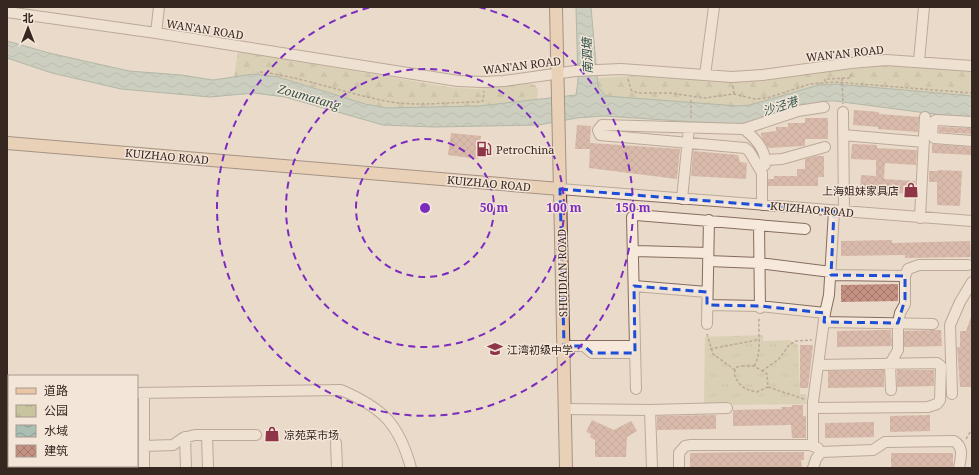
<svg xmlns="http://www.w3.org/2000/svg" width="979" height="475" viewBox="0 0 979 475" font-family="'Noto Serif','Noto Sans SC',serif">
<style>
.forest{fill:url(#forest-firs)}
.park{fill:url(#park-tufts)}
.water{fill:url(#water-waves);stroke:#718d80}
.building{fill:url(#building-cross-hatch)}
.lines{fill:none;stroke-linecap:round;stroke-linejoin:round}
.minor-casing{stroke:#856c5f;stroke-width:12}
.major-casing{stroke:#543b33;stroke-width:14}
.path{stroke:#856c5f;stroke-width:1.5;stroke-dasharray:3 2;stroke-linecap:butt}
.minor{stroke:#f6e9dc;stroke-width:10}
.major{stroke:#e9c6a5;stroke-width:12}
.path-bridge{stroke:#856c5f;stroke-width:1.5;stroke-dasharray:3 2;stroke-linecap:butt}
.marked{fill:none;stroke:#1d4ed8;stroke-width:3;stroke-dasharray:8 5;stroke-linejoin:round}
.ring{fill:none;stroke:#7b2cbf;stroke-width:2;stroke-dasharray:7 5}
.labels{text-anchor:middle;dominant-baseline:central;stroke-width:3;stroke-linejoin:round;paint-order:stroke}
.street-label{font-size:11px;fill:#372721;stroke:#f3e5d8}
.poi-label{font-size:11px;fill:#372721;stroke:#f3e5d8;text-anchor:start}
.water-label{font-size:12px;font-style:italic;fill:#32554c;stroke:#f3e5d8}
.centre{fill:#7b2cbf;stroke:#f3e5d8;stroke-width:2}
.ring-label{font-size:12px;text-anchor:middle;font-weight:bold;fill:#7b2cbf;stroke:#f3e5d8;stroke-width:3;stroke-linejoin:round;paint-order:stroke}
</style>
<defs>
<pattern id="forest-firs" width="22" height="20" patternUnits="userSpaceOnUse"><rect width="22" height="20" fill="#c8c49e"/><path d="M5 1l3.5 6h-7zM16 11l3.5 6h-7z" fill="#aca888"/></pattern>
<pattern id="park-tufts" width="24" height="20" patternUnits="userSpaceOnUse"><rect width="24" height="20" fill="#c8c49e"/><path d="M3 7l-1-3M5 7V3M7 7l1-3M15 17l-1-3M17 17v-4M19 17l1-3" fill="none" stroke="#aca888"/></pattern>
<pattern id="water-waves" width="16" height="10" patternUnits="userSpaceOnUse"><rect width="16" height="10" fill="#a9bfb4"/><path d="M0 5q4-4 8 0t8 0" fill="none" stroke="#8a9b92"/></pattern>
<pattern id="building-cross-hatch" width="8" height="8" patternUnits="userSpaceOnUse"><rect width="8" height="8" fill="#c59183"/><path d="M0 0l8 8M0 8l8-8" fill="none" stroke="#a1766b"/></pattern>
</defs>
<rect width="100%" height="100%" fill="#eadac9"/>
<!-- forest -->
<path class="forest" d="M 238,51 L 448,87 L 476,89 L 526,83 L 535,85 L 538,90 L 537,100 L 479,106 L 387,108 L 365,104 L 278,77 L 254,74 L 234,78 Z
M 880,63 L 934,66 L 972,71 L 972,96 L 835,84 L 819,85 L 750,105 L 738,106 L 606,96 L 598,87 L 597,78 L 634,76 L 717,80 L 772,79 L 829,69 Z"/>
<!-- park -->
<path class="park" d="M 763,335 L 763,341 L 789,340 L 798,345 L 800,394 L 806,394 L 807,404 L 704,405 L 705,337 Z"/>
<!-- water -->
<path class="water" d="M 576,7 L 591,7 L 598,87 L 606,96 L 738,106 L 750,105 L 819,85 L 835,84 L 972,96 L 972,119 L 835,101 L 824,101 L 797,107 L 743,125 L 603,116 L 577,118 L 538,125 L 434,127 L 383,125 L 285,97 L 254,93 L 210,97 L 121,89 L 52,73 L 7,58 L 7,41 L 49,53 L 129,71 L 181,75 L 213,80 L 254,74 L 278,77 L 365,104 L 387,108 L 479,106 L 576,95 L 578,81 Z"/>
<!-- building -->
<path class="building" d="M 854,110 L 879,112 L 879,114 L 919,117 L 918,132 L 878,129 L 878,127 L 853,125 Z
M 805,118 L 828,118 L 828,139 L 805,139 L 805,146 L 803,146 L 768,148 L 761,136 L 761,133 L 776,131 L 776,127 L 788,127 L 788,123 L 805,123 Z
M 577,125 L 591,126 L 590,143 L 680,149 L 677,179 L 589,168 L 590,149 L 575,149 Z
M 939,127 L 972,128 L 972,134 L 939,132 Z
M 451,133 L 481,136 L 478,159 L 448,155 Z
M 852,144 L 877,145 L 877,148 L 917,150 L 916,165 L 885,163 L 884,179 L 915,181 L 915,194 L 860,191 L 861,175 L 876,176 L 876,160 L 851,159 Z
M 932,144 L 971,147 L 971,155 L 932,153 Z
M 693,151 L 738,155 L 740,162 L 747,163 L 746,179 L 691,176 Z
M 816,156 L 824,156 L 824,177 L 818,177 L 818,186 L 768,186 L 768,179 L 774,179 L 774,176 L 797,176 L 797,169 L 805,169 L 805,159 Z
M 938,170 L 962,171 L 960,206 L 937,205 L 937,182 L 929,182 L 929,171 L 938,171 Z
M 892,240 L 892,243 L 970,241 L 971,257 L 905,258 L 905,255 L 841,256 L 841,241 Z
M 898,284 L 898,301 L 841,302 L 841,285 Z
M 971,317 L 972,387 L 960,387 L 957,347 L 960,347 L 960,331 L 966,331 Z
M 883,330 L 891,330 L 892,346 L 837,347 L 837,331 Z
M 933,330 L 941,330 L 942,346 L 904,347 L 904,331 Z
M 800,345 L 813,345 L 808,388 L 800,388 Z
M 884,370 L 884,387 L 828,388 L 828,371 Z
M 897,370 L 934,370 L 934,386 L 897,387 Z
M 792,405 L 803,405 L 803,416 L 806,416 L 806,438 L 792,438 L 791,425 L 733,426 L 733,410 L 782,409 L 781,407 L 792,407 Z
M 716,415 L 716,429 L 657,430 L 657,416 Z
M 930,415 L 930,431 L 890,432 L 890,416 Z
M 592,420 L 614,430 L 631,421 L 637,431 L 627,437 L 626,457 L 595,457 L 595,440 L 590,437 L 591,434 L 586,432 Z
M 874,422 L 874,437 L 825,438 L 825,423 Z
M 754,452 L 804,452 L 804,460 L 801,460 L 802,468 L 690,468 L 690,453 Z
M 891,453 L 953,453 L 953,468 L 891,468 Z"/>
<g class="lines">
<!-- minor casing -->
<g class="minor-casing">
<path id="minor" d="M 7,12 L 156,33 L 458,81 L 483,82 L 504,81 L 575,71 L 621,69 L 732,77 L 762,75 L 851,63 L 886,60 L 972,66
M 156,33 L 159,7
M 919,61 L 924,7
M 705,75 L 714,7
M 843,112 L 844,212
M 972,122 L 936,120 L 933,122 L 932,135 L 934,138 L 972,141
M 744,129 C 755,138 767,151 765,165
M 843,135 L 924,142
M 766,160 L 782,159 L 825,147
M 560,189 L 972,221
M 682,199 L 689,128
M 762,205 L 762,173 L 749,151 L 745,148 L 600,135 L 598,130 L 602,125 L 744,129 L 798,111 L 824,107
M 920,218 L 925,117
M 759,225 L 760,308
M 633,252 L 635,251 L 708,253
M 708,261 L 759,263 L 831,272
M 831,275 L 905,276
M 634,286 L 707,292
M 707,305 L 760,306 L 825,313
M 824,322 L 933,324
M 707,324 L 709,220
M 564,346 L 635,346
M 585,347 L 592,353 L 635,353
M 636,389 L 632,217 L 636,215 L 805,229
M 7,390 L 9,390
M 891,390 L 890,364 L 898,350 L 898,323 L 900,313 L 905,304 L 905,276 L 908,269 L 919,265 L 968,265
M 137,393 L 341,390 C 383,408 399,424 411,468
M 144,393 L 144,468
M 952,394 L 950,325 L 960,302 L 972,282
M 813,408 L 928,407 L 937,404 L 940,400 L 941,366 L 937,363 L 818,365
M 565,409 L 650,410 L 727,408
M 650,410 L 652,468
M 207,435 L 208,468
M 185,437 L 186,468
M 336,443 L 337,468
M 144,446 L 173,445 L 183,438 L 195,435 L 256,435
M 813,446 L 813,402 L 825,313 L 829,295 L 834,211
M 821,452 L 873,450 L 885,442 L 954,441 C 964,447 961,457 959,468
M 679,468 L 679,453 L 685,446 L 691,445 L 810,445 L 818,448
M 813,468 L 816,459 L 821,452"/>
</g>
<!-- major casing -->
<g class="major-casing">
<path id="major" d="M 556,7 L 566,468
M 7,143 L 560,189"/>
</g>
<!-- path -->
<path class="path" d="M 260,72 C 303,77 344,93 386,101 C 416,107 448,102 478,102 L 483,101 L 484,91
M 628,79 L 631,90 L 638,93 L 670,93 L 704,98 L 734,94 L 755,99 L 767,98 L 810,84 L 835,82 L 972,93
M 825,82 L 825,79 L 851,78 L 851,73
M 733,86 L 734,94
M 691,118 L 691,98
M 707,334 L 713,354 L 735,370
M 710,349 L 757,340
M 742,366 L 754,366 L 767,374 L 768,387 L 757,392 C 745,390 738,386 734,373 L 737,367 Z
M 754,366 C 762,354 758,333 759,318
M 762,371 L 779,359 L 789,345 L 796,341 L 812,340
M 768,387 L 804,399
M 966,439 L 972,429"/>
<!-- minor -->
<use href="#minor" class="minor"/>
<!-- major -->
<use href="#major" class="major"/>
<!-- path-bridge -->
<path class="path-bridge" d="M 842,78 L 843,104"/>
</g>
<!-- marked area -->
<path d="M0 0H979V475H0ZM 560,189 L 834,211 L 831,275 L 905,276 L 905,299 L 898,323 L 824,322 L 825,313 L 760,306 L 707,305 L 707,292 L 634,286 L 635,353 L 592,353 L 584,346 L 564,346 Z" fill="#eadac9" fill-opacity=".55" fill-rule="evenodd"/>
<path class="marked" d="M 560,189 L 834,211 L 831,275 L 905,276 L 905,299 L 898,323 L 824,322 L 825,313 L 760,306 L 707,305 L 707,292 L 634,286 L 635,353 L 592,353 L 584,346 L 564,346 Z"/>
<!-- distance rings -->
<g class="ring">
<circle cx="425" cy="208" r="69"/>
<circle cx="425" cy="208" r="139"/>
<path d="M479 7A208 208 0 1 1 371 7"/>
</g>
<!-- icons -->
<defs>
<g id="fuel-bare" transform="scale(1.2)"><path d="M-5.5-6h7V0h2V4h1.3V-2.5L3-4.5l.8-.8L6-3V5H2.5V1h-1V6h-7ZM-4.2-4.7v3.2H.2V-4.7Z" fill="#8e3548" stroke="#f3e5d8" stroke-width="2.5" paint-order="stroke"/></g>
<g id="shop-bare" transform="scale(1.2)"><path d="M-5-2.5h2.3a2.7 3.5 0 0 1 5.4 0H5L5.5 6h-11ZM-1.5-2.5h3a1.5 2.3 0 0 0-3 0Z" fill="#8e3548" stroke="#f3e5d8" stroke-width="2.5" paint-order="stroke"/></g>
<g id="school-bare" transform="scale(1.2)"><path d="M0-5L7-2L0 1L-7-2ZM-4 1L0 2.5L4 1V4Q0 6-4 4Z" fill="#8e3548" stroke="#f3e5d8" stroke-width="2.5" paint-order="stroke"/></g>
</defs>
<g fill-rule="evenodd">
<use href="#fuel-bare" x="484" y="149"/>
<use href="#shop-bare" x="911" y="190"/>
<use href="#school-bare" x="495" y="349"/>
<use href="#shop-bare" x="272" y="434"/>
</g>
<g class="labels">
<!-- street labels -->
<g class="street-label">
<text transform="translate(205 29) rotate(9)">WAN'AN ROAD</text>
<text transform="translate(845 53) rotate(-6)">WAN'AN ROAD</text>
<text transform="translate(522 65) rotate(-7)">WAN'AN ROAD</text>
<text transform="translate(167 156) rotate(5)">KUIZHAO ROAD</text>
<text transform="translate(489 183) rotate(5)">KUIZHAO ROAD</text>
<text transform="translate(812 209) rotate(5)">KUIZHAO ROAD</text>
<text transform="translate(562 273) rotate(-91)">SHUIDIAN ROAD</text>
</g>
<!-- poi labels -->
<g class="poi-label">
<text x="496" y="149">PetroChina</text>
<text x="899" y="190" text-anchor="end">上海姐妹家具店</text>
<text x="507" y="349">江湾初级中学</text>
<text x="284" y="434">凉苑菜市场</text>
</g>
<!-- water labels -->
<g class="water-label">
<text transform="translate(587 56) rotate(-92)">南泗塘</text>
<text transform="translate(309 97) rotate(16)">Zoumatang</text>
<text transform="translate(780 106) rotate(-18)">沙泾港</text>
</g>
</g>
<circle cx="425" cy="208" r="6" class="centre"/>
<g class="ring-label">
<text x="494" y="212">50 m</text>
<text x="564" y="212">100 m</text>
<text x="633" y="212">150 m</text>
</g>
<!-- border -->
<rect width="979" height="475" fill="none" stroke="#372721" stroke-width="16"/>
<!-- legend -->
<rect x="8" y="375" width="130" height="92" fill="#f3e5d8" stroke="#a8998f"/>
<rect x="16" y="388" width="20" height="6" fill="#e9c6a5" stroke="#a8998f"/>
<text x="44" y="395" font-size="12" fill="#372721">道路</text>
<rect x="16" y="405" width="20" height="12" fill="url(#park-tufts)" stroke="#a8998f"/>
<text x="44" y="415" font-size="12" fill="#372721">公园</text>
<rect x="16" y="425" width="20" height="12" fill="url(#water-waves)" stroke="#a8998f"/>
<text x="44" y="435" font-size="12" fill="#372721">水域</text>
<rect x="16" y="445" width="20" height="12" fill="url(#building-cross-hatch)" stroke="#a8998f"/>
<text x="44" y="455" font-size="12" fill="#372721">建筑</text>
<!-- north arrow -->
<g transform="translate(28 28)" stroke="#f3e5d8" stroke-width="3" paint-order="stroke">
<path d="M0-3L7 15L0 10L-7 15Z" fill="#372721"/>
<text y="-6" font-size="11" font-weight="bold" text-anchor="middle" fill="#372721">北</text>
</g>
</svg>
